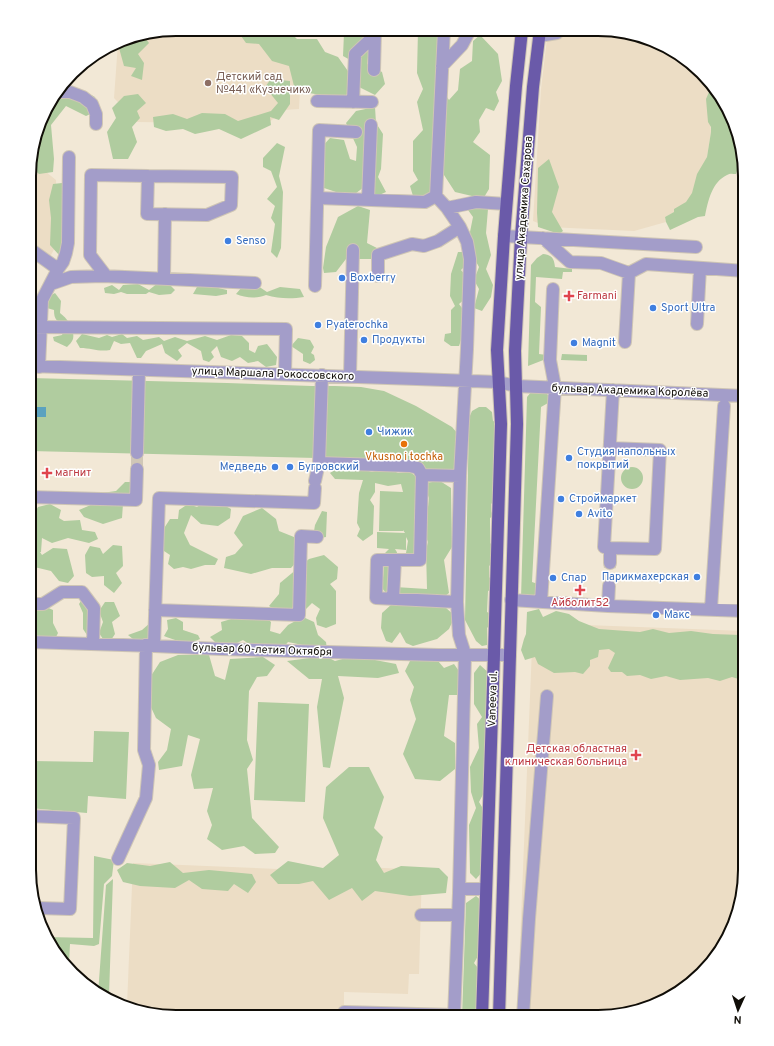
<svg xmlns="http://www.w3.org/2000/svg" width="774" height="1046" viewBox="0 0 774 1046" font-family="Overpass,sans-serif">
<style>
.built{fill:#ecddc5}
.green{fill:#b0cc9f;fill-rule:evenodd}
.water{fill:#5ba2bf}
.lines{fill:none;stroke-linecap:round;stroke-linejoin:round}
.minor-tunnel{stroke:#d0c7b7;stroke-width:12;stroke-dasharray:12 6;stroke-linecap:butt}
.minor-casing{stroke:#cec5b5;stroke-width:14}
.major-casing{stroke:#cec5b5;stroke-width:14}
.minor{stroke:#a39dc9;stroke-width:12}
.major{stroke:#6a5aa9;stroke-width:12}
.education-dot{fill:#8d6e63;stroke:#fff;stroke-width:1.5}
.shop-dot{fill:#3f7fe0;stroke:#fff;stroke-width:1.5}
.health-dot{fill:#e0444e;stroke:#fff;stroke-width:1.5}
.food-dot{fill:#e8710a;stroke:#fff;stroke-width:1.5}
.labels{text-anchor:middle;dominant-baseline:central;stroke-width:3;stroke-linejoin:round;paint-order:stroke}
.education-label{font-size:11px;fill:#785e54;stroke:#fff;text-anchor:start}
.street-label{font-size:11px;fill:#100d07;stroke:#fff}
.shop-label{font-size:11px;fill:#366cbe;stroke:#fff;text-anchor:start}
.health-label{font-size:11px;fill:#be3a42;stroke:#fff;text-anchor:start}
.food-label{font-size:11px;fill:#c56008;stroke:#fff}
.rim{fill:none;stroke:#100d07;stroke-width:2}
</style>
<rect width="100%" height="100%" fill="#f2e8d6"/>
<!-- built -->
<path class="built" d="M 176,29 L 244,29 L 301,69 L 299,109 L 284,110 L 267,124 L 137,122 L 114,98 L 118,43 L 129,37 Z
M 548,30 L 617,30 L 680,54 L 708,86 L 711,132 L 707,157 L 697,188 L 682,208 L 665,217 L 666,222 L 634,231 L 548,227 L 533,221 L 541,89 Z
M 30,159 L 56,180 L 58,242 L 51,255 L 30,254 Z
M 533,623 L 745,631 L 745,879 L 737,917 L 720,952 L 663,1002 L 598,1017 L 517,1017 Z
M 133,863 L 327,871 L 328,865 L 422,870 L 419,974 L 409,974 L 408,994 L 344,992 L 344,1016 L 157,1016 L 127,1005 Z"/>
<!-- green -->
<path class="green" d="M 236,29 L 287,29 L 297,39 L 317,39 L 325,52 L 338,57 L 350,74 L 352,93 L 339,98 L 309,93 L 294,86 L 289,66 L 272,61 L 259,44 L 246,43 Z
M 339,29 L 360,30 L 359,33 L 370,44 L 367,64 L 382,72 L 385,84 L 375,95 L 359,87 L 359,65 L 343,56 L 344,33 Z
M 418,30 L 440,30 L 438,84 L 449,100 L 458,90 L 460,69 L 472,61 L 473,41 L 480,35 L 498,54 L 502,81 L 496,92 L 499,101 L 494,111 L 486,108 L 479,120 L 480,132 L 473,142 L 490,155 L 489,189 L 483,199 L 488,209 L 486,233 L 491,255 L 486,269 L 493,285 L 491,297 L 482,311 L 474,308 L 479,289 L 474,280 L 479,267 L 474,258 L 470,232 L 473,217 L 468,210 L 472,196 L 455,192 L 444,175 L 436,178 L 434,191 L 422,199 L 413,196 L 410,186 L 418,180 L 413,171 L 413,141 L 423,130 L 417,102 L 423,89 L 417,73 Z
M 143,35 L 149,43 L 138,54 L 144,63 L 142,80 L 131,76 L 136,68 L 124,66 L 119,48 L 122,41 L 128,37 Z
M 271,79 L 290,81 L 290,104 L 279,120 L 270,117 L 271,125 L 241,139 L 219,129 L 195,134 L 183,129 L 166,131 L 154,127 L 153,117 L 173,114 L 187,119 L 202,113 L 225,114 L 238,121 L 271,111 L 278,103 L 265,87 Z
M 708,86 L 730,111 L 744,170 L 737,171 L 736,174 C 733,174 730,173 727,175 C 712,182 708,201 705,216 L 698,217 L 670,230 L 666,222 L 665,217 L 674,212 L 674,209 L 686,202 L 692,193 L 697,174 L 707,157 L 711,132 L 711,127 L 708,122 L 706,99 L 709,92 Z
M 78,88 L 95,97 L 99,110 L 86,116 L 66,106 L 51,125 L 54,159 L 53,172 L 39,174 L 30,166 L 30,157 L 49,103 L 57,92 L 64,98 Z
M 138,94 L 146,103 L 137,111 L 140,118 L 132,127 L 137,142 L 128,159 L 113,159 L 107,132 L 116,118 L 112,108 L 124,96 Z
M 375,107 L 376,123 L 383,134 L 381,169 L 378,177 L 386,192 L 377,196 L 364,187 L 351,197 L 324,188 L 320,149 L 330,138 L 344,140 L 350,159 L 356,161 L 357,147 L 346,123 L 356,111 Z
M 277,143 L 285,147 L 279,176 L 283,192 L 281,248 L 277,258 L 271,252 L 275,224 L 271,218 L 275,206 L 267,199 L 277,187 L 271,171 L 263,167 L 263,158 Z
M 549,159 L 559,187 L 552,212 L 563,231 L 559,234 L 538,227 L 537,213 L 538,168 Z
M 62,183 L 72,203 L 72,233 L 59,255 L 50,245 L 51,218 L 49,200 L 53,184 Z
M 358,206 L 370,210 L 367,243 L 377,248 L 371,259 L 346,259 L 336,272 L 324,273 L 323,268 L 326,247 L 338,217 Z
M 458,252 L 466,252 L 467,264 L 461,270 L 466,276 L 466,298 L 459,304 L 465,312 L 464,331 L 459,346 L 451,346 L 444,341 L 445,334 L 451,333 L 451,310 L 455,306 L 450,296 L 451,274 Z
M 543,254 C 552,255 554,258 555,267 L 572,269 L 572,272 L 563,272 L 562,279 L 536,277 L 535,302 L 541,307 L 539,354 L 547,355 L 546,359 L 528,366 L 531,265 L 537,258 Z
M 158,283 L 168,283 L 175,290 L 171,294 L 159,295 L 149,292 L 146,294 L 127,294 L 121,292 L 114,294 L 105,293 L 104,288 L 112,285 L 119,290 L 123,285 L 138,284 L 149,290 Z
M 258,286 L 267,292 L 280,287 L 300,289 L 304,297 C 292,299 279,299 266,295 C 257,299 245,298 236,294 L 242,287 Z
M 197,287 L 214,287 L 227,290 L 227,294 L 216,296 L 193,294 Z
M 55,293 L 61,301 L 60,313 C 68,319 75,329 73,339 C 72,342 69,345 67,347 L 54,341 L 53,337 L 62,335 L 66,324 C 57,322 54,320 54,310 L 47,308 L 48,297 Z
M 30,333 L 33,333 L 36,342 L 32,352 L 30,354 Z
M 82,334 L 99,338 L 107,335 L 112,337 L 122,334 L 127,338 L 137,336 L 143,340 L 159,337 L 164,341 L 175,337 L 187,341 L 205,336 L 217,340 L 231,335 L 242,336 L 249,343 L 249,350 L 255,353 L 258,346 L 267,344 L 277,357 L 276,365 L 266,367 L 258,361 L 248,363 L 240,357 L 232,361 L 221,357 L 217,346 L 211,352 L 214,357 L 209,362 L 203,360 L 201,351 L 187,343 L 178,350 L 182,356 L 177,361 L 165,353 L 162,344 L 146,351 L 141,358 L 137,358 L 130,343 L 121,344 L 114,341 L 110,350 C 98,352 92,348 80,348 L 76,341 Z
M 298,338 L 310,340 L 314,347 L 311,353 L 314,355 L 315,360 L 310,364 L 303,361 L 303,354 L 291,346 Z
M 562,354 L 587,355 L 587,361 L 561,360 Z
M 30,378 L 227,383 L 312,386 L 335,386 L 361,387 L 384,391 L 416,406 L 452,427 L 458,434 L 458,474 L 430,472 L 426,469 L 413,463 L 316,458 L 30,451 Z
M 532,391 L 544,391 L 548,395 L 548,403 L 541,407 L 532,582 L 538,584 L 539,600 L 521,598 L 527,397 Z
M 479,407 L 486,407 L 492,412 L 493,421 L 496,422 L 496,499 L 491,504 L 491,511 L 493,516 L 490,518 L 490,543 L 496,549 L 496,560 L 489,566 L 489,577 L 493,582 L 493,589 L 488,591 L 487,612 L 489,613 L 488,627 L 487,628 L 487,645 L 482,646 L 476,641 L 465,620 L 469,418 L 472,411 Z
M621 478a11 11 0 1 1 22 0a11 11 0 1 1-22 0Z
M 359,468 L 372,472 L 388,468 L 398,473 L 410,472 L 425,483 L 440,481 L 451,488 L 452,547 L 444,560 L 449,593 L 441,599 L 389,597 L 382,588 L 384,568 L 384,554 L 389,549 L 377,548 L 377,532 L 405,533 L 403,530 L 403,531 L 379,531 L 380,491 L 403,492 L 401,484 L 388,486 L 375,483 L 375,492 L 370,500 L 374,506 L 373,534 L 363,541 L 357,536 L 360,529 L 357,523 L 359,493 L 363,480 L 335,479 L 330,473 L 336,469 ZM 426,490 L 429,498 L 425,534 L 428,542 L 426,550 L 427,589 L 395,587 C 397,577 402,558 395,549 L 406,550 L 406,537 L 408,541 L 406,553 L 414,557 Z
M 125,482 L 133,482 L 133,492 L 123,504 L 122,518 L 103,524 L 84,517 L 79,510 L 93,504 L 95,494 L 116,491 Z
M 203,503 L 212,506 L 220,503 L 231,509 L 230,518 L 218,526 L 201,524 L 191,515 L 184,533 L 190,545 L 218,559 L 215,565 L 205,565 L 191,569 L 183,567 L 174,569 L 168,564 L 170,555 L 164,551 L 161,533 L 170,519 L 178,519 L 179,510 L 188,504 L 197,507 Z
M 50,504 L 61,510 L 59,518 L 64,521 L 80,520 L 82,530 L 95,532 L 98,539 L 89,543 L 68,538 L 52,543 L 42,538 L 41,552 L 40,552 L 42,555 L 53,548 L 67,549 L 74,576 L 68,583 L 59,581 L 51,571 L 30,566 L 30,531 L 32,531 C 27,521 33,516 38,507 Z
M 262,508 L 276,519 L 279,531 L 294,537 L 299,559 L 291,568 L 272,568 L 251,574 L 224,568 L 226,557 L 235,554 L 243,545 L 234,533 L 243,516 Z
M 322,511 L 327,512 L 326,537 L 320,538 L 314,531 L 315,525 Z
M 745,533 L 745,605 L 743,600 Z
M 113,545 L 122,546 L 123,566 L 116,573 L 122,583 L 114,593 L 104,585 L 104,576 L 92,577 L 86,573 L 85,555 L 90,546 L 100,548 L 103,554 Z
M 324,555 L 338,567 L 337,579 L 330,584 L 336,591 L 336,624 L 326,628 L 317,625 L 316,618 L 320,609 L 312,603 L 305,610 L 274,609 L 269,606 L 279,594 L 280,583 L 309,559 Z
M 83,598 L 94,600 L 87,635 L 83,629 L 83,613 L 79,604 Z
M 105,602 L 114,602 L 120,616 L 112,622 L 115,634 L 111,640 L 103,639 L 99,633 L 103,622 L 99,611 Z
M 392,604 L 445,607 L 455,616 L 449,629 L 437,639 L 413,646 L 406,643 L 400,632 L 392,643 L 386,641 L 381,628 L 382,613 Z
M 44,606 L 53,610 L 53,623 L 58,633 L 54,641 L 29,645 L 29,624 L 32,622 L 30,614 Z
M 539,609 L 543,617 L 556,611 L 569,614 L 579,621 L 599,629 L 640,632 L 653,629 L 669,633 L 691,631 L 713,634 L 740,635 L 745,633 L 745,681 L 732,677 L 720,681 L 708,678 L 680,680 L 666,676 L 651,679 L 640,675 L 627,676 L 622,672 L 611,672 L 608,668 L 615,653 L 609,649 L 599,650 L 598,657 L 590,660 L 590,666 L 583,674 L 575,672 L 554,673 L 538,664 L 535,657 L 525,660 L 521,650 L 524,639 L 526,634 L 527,612 Z
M 259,611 L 271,622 L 270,631 L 280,634 L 288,625 L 303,617 L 314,622 L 318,635 L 326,642 L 327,650 L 288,642 L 282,649 L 255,648 L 243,640 L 235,644 L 216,643 L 210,637 L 222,630 L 221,622 Z
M 176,618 L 183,622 L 183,630 L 198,635 L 200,639 C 187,645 177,641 164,636 L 168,629 L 167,620 Z
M 150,623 L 151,637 L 139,644 L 128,635 L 142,630 Z
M 178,655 L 209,655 L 215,676 L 225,680 L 230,659 L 263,657 L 275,665 L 267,676 L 257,677 L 249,691 L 247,740 L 253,760 L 247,769 L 252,818 L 279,847 L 275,853 L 255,854 L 244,846 L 222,850 L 207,839 L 212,825 L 207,811 L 213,788 L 194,789 L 191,775 L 200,739 L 188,735 L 182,766 L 159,770 L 158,762 L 167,750 L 171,729 L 156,718 L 149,703 L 147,682 L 160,662 Z
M 325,656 L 335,661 L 354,656 L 396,664 L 399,673 L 378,678 L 338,676 L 344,698 L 330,768 L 323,767 L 317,707 L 322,679 L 309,679 L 287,661 Z
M 410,661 L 438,661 L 444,668 L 454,664 L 461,674 L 458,695 L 449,695 L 444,736 L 455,743 L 455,769 L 440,781 L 415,779 L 403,754 L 416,719 L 410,700 L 414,687 L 405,671 Z
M 480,665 L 490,674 L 488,785 L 479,802 L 485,812 L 484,870 L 476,879 L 470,873 L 469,825 L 476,808 L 471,792 L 470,767 L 479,748 L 477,724 L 482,717 L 474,704 L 474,673 Z
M 258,702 L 309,704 L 305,802 L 254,800 Z
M 94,731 L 129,732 L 126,799 L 88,796 L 87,813 L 29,808 L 29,744 L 32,761 L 93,762 Z
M 349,767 L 369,767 L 384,797 L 374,828 L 383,837 L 376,860 L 384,873 L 401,866 L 439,868 L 448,877 L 446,893 L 410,896 L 375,891 L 362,901 L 352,888 L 329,900 L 313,881 L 299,884 L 278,884 L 270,875 L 288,861 L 323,868 L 339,855 L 323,818 L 326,787 Z
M 94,856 L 114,860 L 112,876 L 104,884 L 99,944 L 94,946 L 70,944 L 69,963 L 46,937 L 93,938 Z
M 170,862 L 183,873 L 209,870 L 252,874 L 256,882 L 248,893 L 234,884 L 228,891 L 202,889 L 189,880 L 175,888 L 140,886 L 123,882 L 117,870 L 127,863 L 150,866 Z
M 113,879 L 109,995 L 98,994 L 106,885 Z
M 476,896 L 483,902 L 482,949 L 474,963 L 481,972 L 479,1017 L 462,1017 L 466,903 Z"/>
<!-- water -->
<path class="water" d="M 31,407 L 46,407 L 46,417 L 31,417 Z"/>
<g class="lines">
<!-- minor-tunnel -->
<path class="minor-tunnel" d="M 137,469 L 137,453
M 609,586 L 610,563"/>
<!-- minor casing -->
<g class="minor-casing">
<path id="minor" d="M 444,30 L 436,196 L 447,208 L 460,227 L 467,242 L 470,259 L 467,349 L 460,476 L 457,602 L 459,635 L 465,654 L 459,893 L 454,1017
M 539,36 L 557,33 L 559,30
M 442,66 L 462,45 L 470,30
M 374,70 L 375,32
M 58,92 L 70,92 L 83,97 L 92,104 L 96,114 L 96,124
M 317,101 L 372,102
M 353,102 L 355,54 L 375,35
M 148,176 L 232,177 L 231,205 L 207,215 L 147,214 Z
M 318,198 L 425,202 L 436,196
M 368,199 L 371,125
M 447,208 L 476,202 L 506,204
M 504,236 L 696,247
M 543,238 L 570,262 L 601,263 L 629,273 L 646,264 L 745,271
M 30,249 L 58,269
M 106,276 L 90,255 L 91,175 L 148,176
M 378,276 L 378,255 L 412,244 L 424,246 L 438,241 L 460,227
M 164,278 L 165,214
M 51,284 L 71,277 L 103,276 L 255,283
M 315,286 L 319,130 L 356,132
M 697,324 L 700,268
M 30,327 L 286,329 L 285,374
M 625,342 L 629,273
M 30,366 L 417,379 L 498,382 L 516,386 L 745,396
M 39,367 L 42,300 L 58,269 L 63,262 L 66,253 L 68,243 L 69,157
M 322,375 L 319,463 L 410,466 L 418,468 L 422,475 L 460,476
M 350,376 L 353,250
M 610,448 L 660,450 L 655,549 L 610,548 L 604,547 L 613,390
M 137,453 L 139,370
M 422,475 L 420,560 L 377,560 L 376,598 L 457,602
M 315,481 L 319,463
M 30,497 L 136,500 L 137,469
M 610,563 L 610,548
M 393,599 L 395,560
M 511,600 L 608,606 L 745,611
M 541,602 L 555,387 L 550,360 L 553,289
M 29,604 L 43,604 L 62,592 L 82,592 L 94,608 L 93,644
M 608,606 L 609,586
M 711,609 L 724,406
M 155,610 L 299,615 L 301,536 L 317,537
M 29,642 L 154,646 L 221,649 L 438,655 L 510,655
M 154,646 L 159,498 L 314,503 L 315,488
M 29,816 L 74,818 L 70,909 L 38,908
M 118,859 L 146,798 L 149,765 L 144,750 L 146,645
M 459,889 L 486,889
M 421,915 L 458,915
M 344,1012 L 454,1015
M 523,1017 L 529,919 L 547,696"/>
</g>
<!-- major casing -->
<g class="major-casing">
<path id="major" d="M 482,1017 L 494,654 L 501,424 L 497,350 L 504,236 L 516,86 L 522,30
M 499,1017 L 517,424 L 515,351 L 521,237 L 533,87 L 540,30"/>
</g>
<!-- minor -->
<use href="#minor" class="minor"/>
<!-- major -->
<use href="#major" class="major"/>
</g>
<!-- markers -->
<circle class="education-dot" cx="208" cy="83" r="4"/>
<g class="shop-dot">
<circle cx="228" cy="241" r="4"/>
<circle cx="342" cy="278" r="4"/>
<circle cx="653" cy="308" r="4"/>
<circle cx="318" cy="325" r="4"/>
<circle cx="364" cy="340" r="4"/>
<circle cx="574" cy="343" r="4"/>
<circle cx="369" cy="432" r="4"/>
<circle cx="569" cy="458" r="4"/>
<circle cx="275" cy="467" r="4"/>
<circle cx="290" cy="467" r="4"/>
<circle cx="561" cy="499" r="4"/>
<circle cx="579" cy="514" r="4"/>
<circle cx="697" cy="577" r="4"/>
<circle cx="553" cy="578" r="4"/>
<circle cx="656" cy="615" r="4"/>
</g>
<g class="health-dot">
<path d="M567 290h4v4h4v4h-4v4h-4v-4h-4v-4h4z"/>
<path d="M45 467h4v4h4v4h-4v4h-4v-4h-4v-4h4z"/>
<path d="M578 584h4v4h4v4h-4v4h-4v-4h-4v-4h4z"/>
<path d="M634 749h4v4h4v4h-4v4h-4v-4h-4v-4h4z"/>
</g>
<circle class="food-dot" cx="404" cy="444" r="4"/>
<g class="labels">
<!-- education labels -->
<g class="education-label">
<text x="216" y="77">Детский сад<tspan x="216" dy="13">№441 «Кузнечик»</tspan></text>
</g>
<!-- street labels -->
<g class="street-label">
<text transform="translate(524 208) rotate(-86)">улица Академика Сахарова</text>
<text transform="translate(273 374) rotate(2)">улица Маршала Рокоссовского</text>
<text transform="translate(630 391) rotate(2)">бульвар Академика Королёва</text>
<text transform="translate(262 650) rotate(2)">бульвар 60-летия Октября</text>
<text transform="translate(493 699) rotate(-88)">Vaneeva ul.</text>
</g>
<!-- shop labels -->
<g class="shop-label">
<text x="236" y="241">Senso</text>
<text x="350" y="278">Boxberry</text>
<text x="661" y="308">Sport Ultra</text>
<text x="326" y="325">Pyaterochka</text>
<text x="372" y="340">Продукты</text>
<text x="582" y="343">Magnit</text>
<text x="377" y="432">Чижик</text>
<text x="577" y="452">Студия напольных<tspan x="577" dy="13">покрытий</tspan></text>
<text x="267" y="467" text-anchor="end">Медведь</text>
<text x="298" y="467">Бугровский</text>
<text x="569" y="499">Строймаркет</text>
<text x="587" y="514">Avito</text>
<text x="689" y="577" text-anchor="end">Парикмахерская</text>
<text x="561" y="578">Спар</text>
<text x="664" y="615">Макс</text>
</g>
<!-- health labels -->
<g class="health-label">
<text x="577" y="296">Farmani</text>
<text x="55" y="473">магнит</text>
<text x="580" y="603" text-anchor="middle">Айболит52</text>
<text x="627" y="749" text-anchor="end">Детская областная<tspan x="627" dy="13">клиническая больница</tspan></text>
</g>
<!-- food labels -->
<g class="food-label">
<text x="404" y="457">Vkusno i tochka</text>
</g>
</g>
<!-- crop -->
<path d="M0 0H774V1046H0ZM176 36H598A140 140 0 0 1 738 176V870A140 140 0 0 1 598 1010H176A140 140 0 0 1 36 870V176A140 140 0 0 1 176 36Z" fill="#fff" fill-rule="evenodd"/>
<path class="rim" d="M176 36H598A140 140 0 0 1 738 176V870A140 140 0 0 1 598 1010H176A140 140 0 0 1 36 870V176A140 140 0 0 1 176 36Z"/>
<!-- north arrow -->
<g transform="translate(738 1010) rotate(183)" stroke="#ffffff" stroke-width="3" paint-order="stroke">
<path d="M0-3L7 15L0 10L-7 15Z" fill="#100d07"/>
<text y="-6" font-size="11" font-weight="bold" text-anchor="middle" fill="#100d07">N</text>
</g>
</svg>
